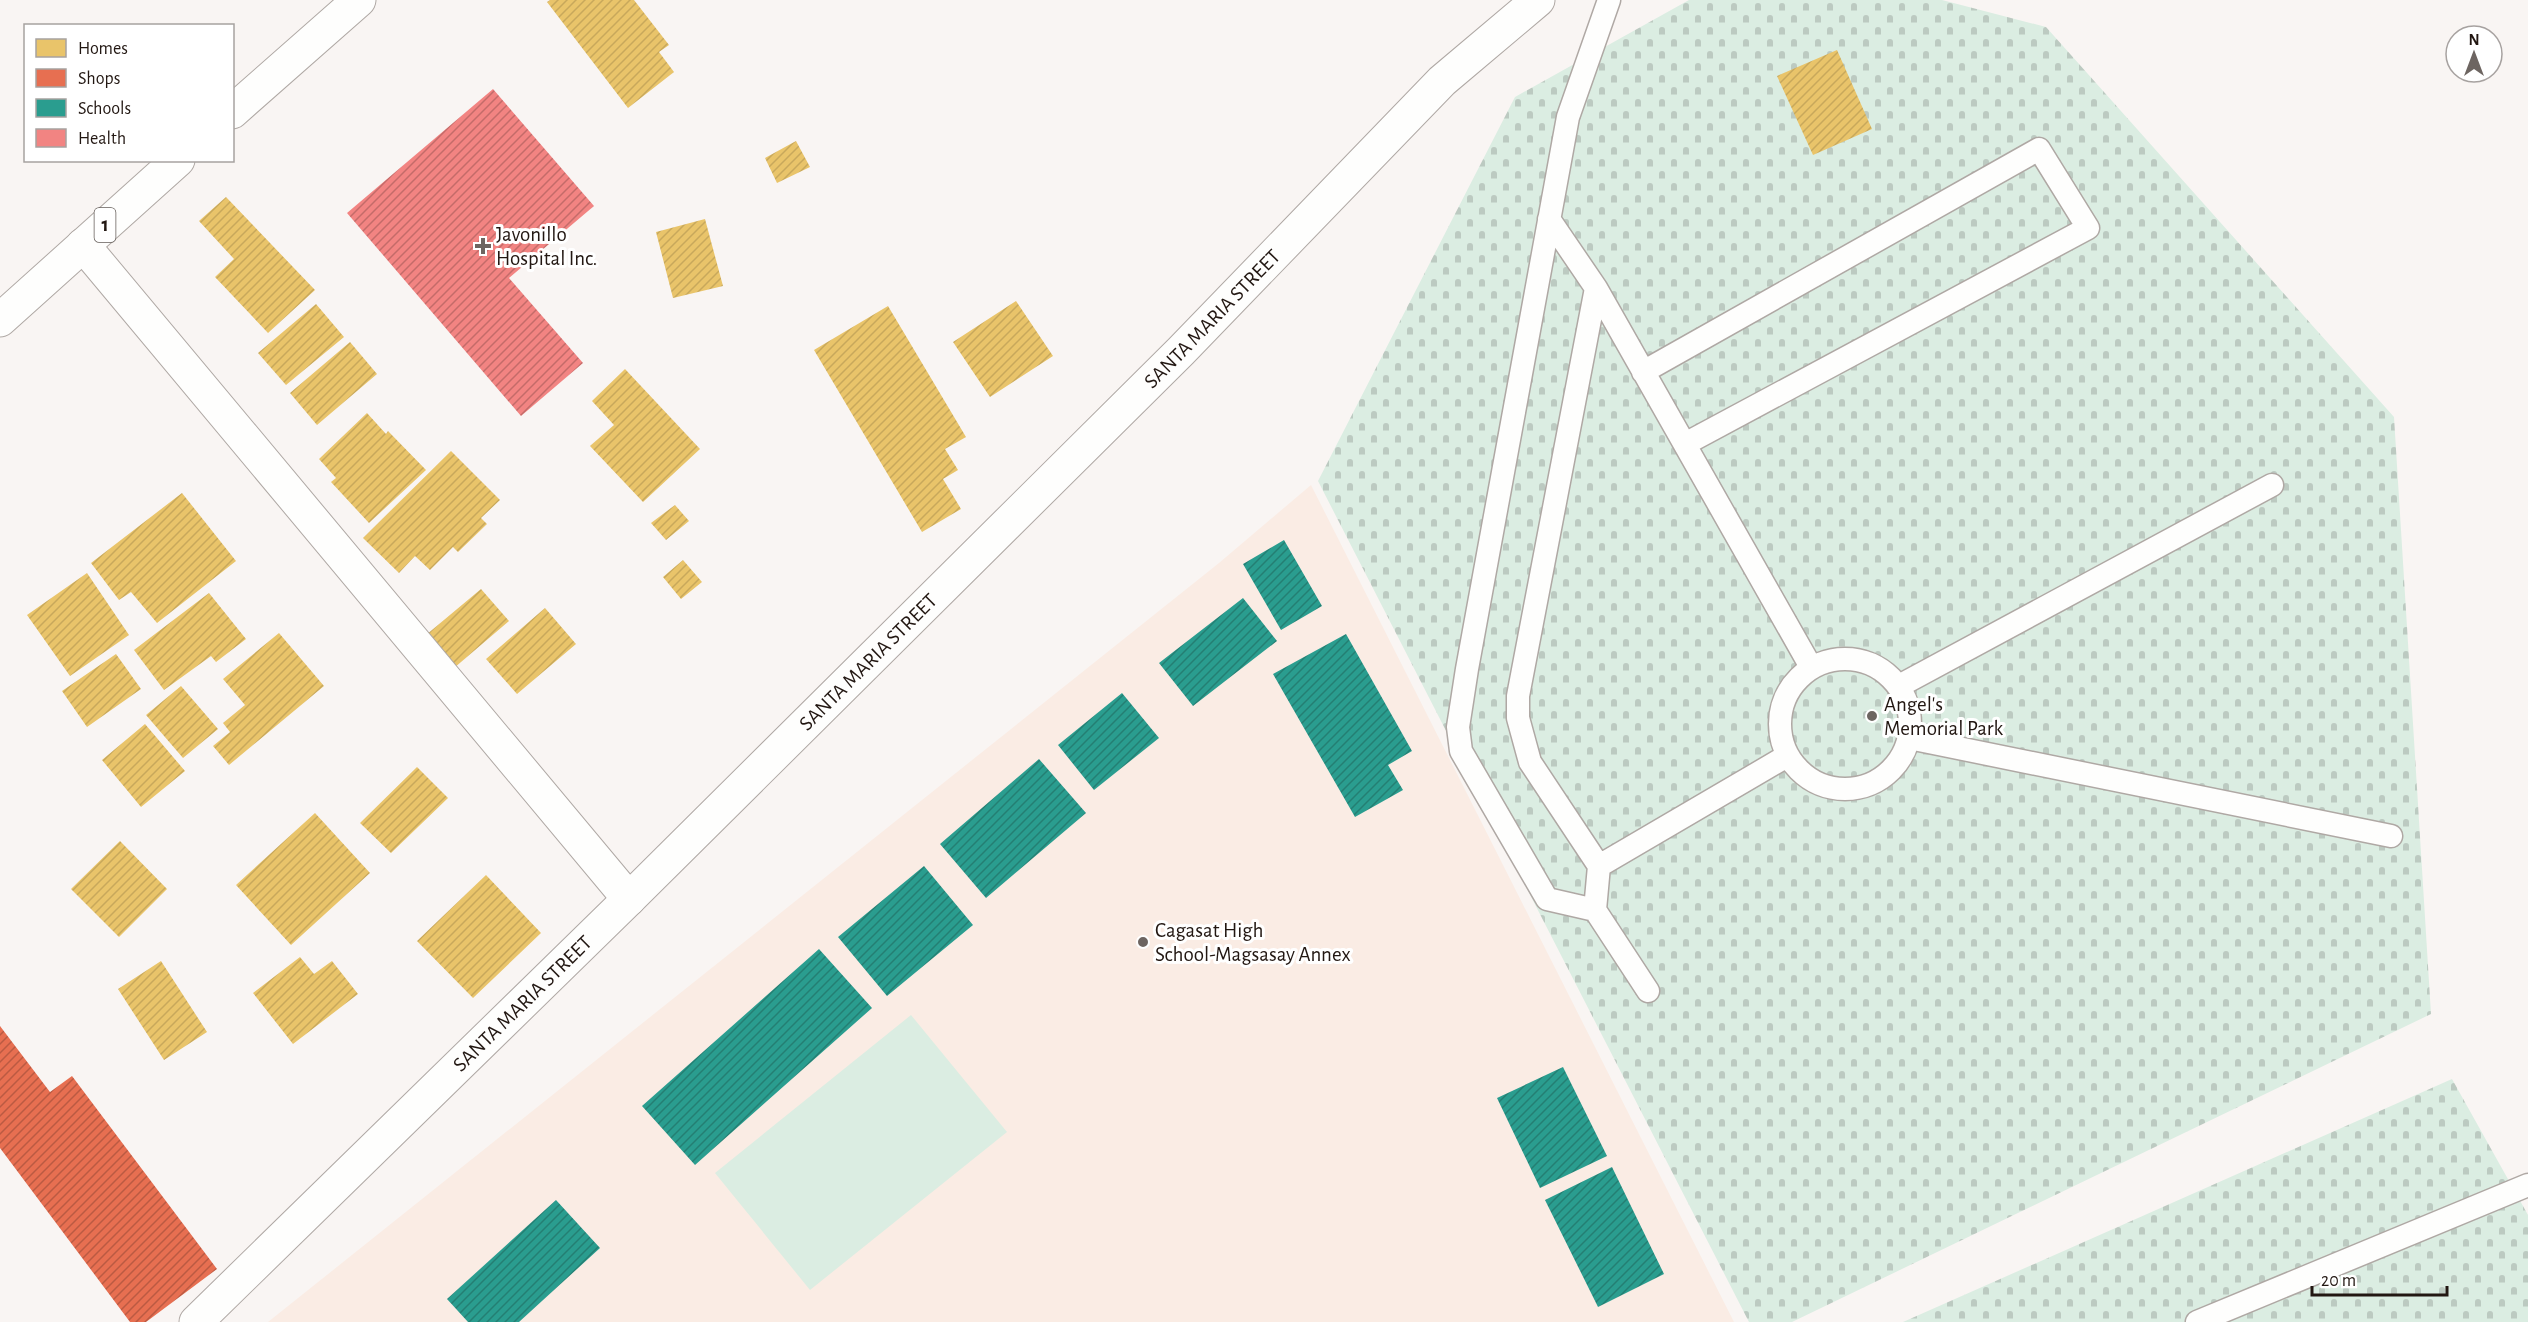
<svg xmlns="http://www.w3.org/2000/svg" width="2528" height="1322" viewBox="0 0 2528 1322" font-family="'Alegreya Sans',sans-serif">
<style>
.built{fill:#faece4}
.grass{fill:#dbede2}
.cemetery{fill:url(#cemetery-stones)}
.homes{fill:url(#homes-hatch)}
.shops{fill:url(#shops-hatch)}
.schools{fill:url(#schools-hatch)}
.health{fill:url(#health-hatch)}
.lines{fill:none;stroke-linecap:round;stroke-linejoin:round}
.lane-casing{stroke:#afa8a4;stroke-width:25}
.street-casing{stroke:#afa8a4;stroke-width:35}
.highway-casing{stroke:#afa8a4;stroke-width:35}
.lane{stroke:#fefefd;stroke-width:22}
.street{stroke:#fefefd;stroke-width:33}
.highway{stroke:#fefefd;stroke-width:33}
.poi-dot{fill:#6d6561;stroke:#fff;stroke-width:2}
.labels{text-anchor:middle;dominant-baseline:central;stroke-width:6;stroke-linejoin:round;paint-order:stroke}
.shield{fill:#fff;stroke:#645d59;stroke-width:1.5}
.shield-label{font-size:20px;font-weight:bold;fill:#221712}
.poi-label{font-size:21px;fill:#221712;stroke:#fff;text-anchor:start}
.street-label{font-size:21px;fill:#221712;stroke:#fff}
</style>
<defs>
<pattern id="cemetery-stones" width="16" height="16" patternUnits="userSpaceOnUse" patternTransform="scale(1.5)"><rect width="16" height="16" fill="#dbede2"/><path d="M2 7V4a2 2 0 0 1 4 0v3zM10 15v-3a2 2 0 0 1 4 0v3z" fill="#bccac1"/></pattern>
<pattern id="homes-hatch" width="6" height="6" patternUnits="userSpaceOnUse" patternTransform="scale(1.5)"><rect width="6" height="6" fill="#e9c46a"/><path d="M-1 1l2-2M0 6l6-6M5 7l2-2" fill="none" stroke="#c8a85b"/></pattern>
<pattern id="shops-hatch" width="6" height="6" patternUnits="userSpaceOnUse" patternTransform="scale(1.5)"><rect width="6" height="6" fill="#e76f51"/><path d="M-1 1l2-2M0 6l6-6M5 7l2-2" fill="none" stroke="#bb5a42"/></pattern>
<pattern id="schools-hatch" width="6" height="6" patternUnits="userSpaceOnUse" patternTransform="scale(1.5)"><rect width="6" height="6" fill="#2a9d8f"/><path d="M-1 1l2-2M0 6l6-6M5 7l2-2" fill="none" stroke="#247f73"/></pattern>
<pattern id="health-hatch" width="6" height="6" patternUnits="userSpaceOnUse" patternTransform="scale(1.5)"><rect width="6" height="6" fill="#f28482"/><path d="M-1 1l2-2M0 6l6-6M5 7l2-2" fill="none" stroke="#c46b69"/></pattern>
</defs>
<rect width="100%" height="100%" fill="#f9f5f3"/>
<!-- built -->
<path class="built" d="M 1311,485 L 1734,1322 L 268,1322 L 1219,563 Z"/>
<!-- grass -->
<path class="grass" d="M 911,1015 L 1007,1132 L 810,1290 L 715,1173 Z"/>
<!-- cemetery -->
<path class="cemetery" d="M 1689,0 L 1942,0 L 2046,27 L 2394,417 L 2431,1014 L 1792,1322 L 1749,1322 L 1318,481 L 1515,97 Z
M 2452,1079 L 2528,1215 L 2528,1322 L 1903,1322 Z"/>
<!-- homes -->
<path class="homes" d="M 550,0 L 634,0 L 669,45 L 659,52 L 674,72 L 628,108 L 547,2 Z
M 1837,50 L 1872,129 L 1813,155 L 1777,76 Z
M 796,141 L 810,167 L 777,183 L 765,158 Z
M 226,197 L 315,290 L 268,333 L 215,277 L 234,259 L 199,221 Z
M 705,219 L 723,286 L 673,298 L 656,232 Z
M 1016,301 L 1053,356 L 990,397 L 953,342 Z
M 316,304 L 344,337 L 286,385 L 258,353 Z
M 888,306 L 966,437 L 945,449 L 958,470 L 943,479 L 961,509 L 922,532 L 814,350 Z
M 350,342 L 377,374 L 317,425 L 290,393 Z
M 625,369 L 700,449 L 643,502 L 590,446 L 614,425 L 592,401 Z
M 367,413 L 386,434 L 388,431 L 426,470 L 369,523 L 331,482 L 336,478 L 319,459 Z
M 451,451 L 500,500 L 481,518 L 487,524 L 458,552 L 453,547 L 430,570 L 415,556 L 399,573 L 363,538 Z
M 182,493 L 236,561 L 157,623 L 131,592 L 119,600 L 91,563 Z
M 675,505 L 689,521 L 666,540 L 651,523 Z
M 683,560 L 702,582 L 681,599 L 663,577 Z
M 87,573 L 129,635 L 70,676 L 27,615 Z
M 481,589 L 509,621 L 454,668 L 426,635 Z
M 209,593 L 246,639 L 216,662 L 211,656 L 164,690 L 134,650 Z
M 545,608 L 576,644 L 517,694 L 486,659 Z
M 279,633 L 324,686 L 229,765 L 213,746 L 230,732 L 223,723 L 245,705 L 223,679 Z
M 116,654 L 141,689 L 87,727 L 62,691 Z
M 181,686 L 218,729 L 183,758 L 146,715 Z
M 145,724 L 185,771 L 141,807 L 102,760 Z
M 417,767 L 448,798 L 391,853 L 360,823 Z
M 315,813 L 370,873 L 291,945 L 236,885 Z
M 120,841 L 167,889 L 119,937 L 71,889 Z
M 486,875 L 541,933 L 473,998 L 417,941 Z
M 300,957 L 314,974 L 332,961 L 358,994 L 293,1044 L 253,993 Z
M 161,961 L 207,1032 L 164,1060 L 118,989 Z"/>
<!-- shops -->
<path class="shops" d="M 0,1026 L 50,1092 L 72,1076 L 217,1269 L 146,1322 L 130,1322 L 0,1148 Z"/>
<!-- schools -->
<path class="schools" d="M 1284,540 L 1322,606 L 1281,630 L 1243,564 Z
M 1243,598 L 1277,641 L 1193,706 L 1159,663 Z
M 1346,634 L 1412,751 L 1388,765 L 1403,790 L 1355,817 L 1273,674 Z
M 1122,693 L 1159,738 L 1094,790 L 1058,745 Z
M 1039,759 L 1086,813 L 986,898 L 940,844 Z
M 924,866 L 973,925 L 887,996 L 838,937 Z
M 819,949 L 872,1008 L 695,1165 L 642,1106 Z
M 1563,1067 L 1607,1156 L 1540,1188 L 1497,1098 Z
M 1612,1167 L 1664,1274 L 1598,1307 L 1545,1200 Z
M 556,1200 L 600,1248 L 519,1322 L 468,1322 L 447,1299 Z"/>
<!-- health -->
<path class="health" d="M 493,89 L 594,206 L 509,278 L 583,363 L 521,416 L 347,213 Z"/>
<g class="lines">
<!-- lane casing -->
<g class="lane-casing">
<path id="lane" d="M 1549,219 L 1596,288 L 1811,667
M 1596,288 L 1518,696 L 1518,718 L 1530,762 L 1599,866 L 1595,910 L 1547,899 L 1461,751 L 1458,727 L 1467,669 L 1568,117 L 1609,0
M 1643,372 L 2039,149 L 2088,228 L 1685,444
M1780 724a65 65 0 1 1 130 0a65 65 0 1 1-130 0Z
M 1899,686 L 2272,485
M 1909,738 L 2391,836
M 1599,866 L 1787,756
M 1595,910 L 1648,991
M 2197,1322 L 2528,1185"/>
</g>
<!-- street casing -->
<g class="street-casing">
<g id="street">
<path d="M 83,245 L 629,899"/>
<path id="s1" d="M 196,1322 L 629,899 L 1181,351 L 1442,81 L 1538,0"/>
</g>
</g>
<!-- highway casing -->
<g class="highway-casing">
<path id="highway" d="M 232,112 L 359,0
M 0,320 L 178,160"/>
</g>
<!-- lane -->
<use href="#lane" class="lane"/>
<!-- street -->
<use href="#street" class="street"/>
<!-- highway -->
<use href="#highway" class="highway"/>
</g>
<!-- markers -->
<g class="poi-dot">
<path d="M480 237h6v6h6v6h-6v6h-6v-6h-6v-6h6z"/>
<circle cx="1872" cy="716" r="6"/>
<circle cx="1143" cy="942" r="6"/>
</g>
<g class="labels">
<!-- shield labels -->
<rect class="shield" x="94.5" y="208" width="21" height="34" rx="4.5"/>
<g class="shield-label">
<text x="105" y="225">1</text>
</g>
<!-- poi labels -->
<g class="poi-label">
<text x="496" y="234">Javonillo<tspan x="496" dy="24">Hospital Inc.</tspan></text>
<text x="1884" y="704">Angel's<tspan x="1884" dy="24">Memorial Park</tspan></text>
<text x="1155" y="930">Cagasat High<tspan x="1155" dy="24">School-Magsasay Annex</tspan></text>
</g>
<!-- street labels -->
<g class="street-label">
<text stroke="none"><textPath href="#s1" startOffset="1428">SANTA MARIA STREET</textPath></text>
<text stroke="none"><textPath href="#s1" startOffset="942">SANTA MARIA STREET</textPath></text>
<text stroke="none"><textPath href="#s1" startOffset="456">SANTA MARIA STREET</textPath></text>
</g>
</g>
<!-- legend -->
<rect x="24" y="24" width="210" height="138" fill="#ffffff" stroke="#a7a2a0" stroke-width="1.5"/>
<rect x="36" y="39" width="30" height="18" fill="#e9c46a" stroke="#a7a2a0" stroke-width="1.5"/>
<text x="78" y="54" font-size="18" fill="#221712">Homes</text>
<rect x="36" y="69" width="30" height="18" fill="#e76f51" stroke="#a7a2a0" stroke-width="1.5"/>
<text x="78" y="84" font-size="18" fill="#221712">Shops</text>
<rect x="36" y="99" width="30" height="18" fill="#2a9d8f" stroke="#a7a2a0" stroke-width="1.5"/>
<text x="78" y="114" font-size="18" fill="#221712">Schools</text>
<rect x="36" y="129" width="30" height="18" fill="#f28482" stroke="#a7a2a0" stroke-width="1.5"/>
<text x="78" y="144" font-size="18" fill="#221712">Health</text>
<!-- north arrow -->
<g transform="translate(2474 54)"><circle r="28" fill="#ffffff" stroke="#a7a2a0" stroke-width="1.5"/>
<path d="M0-4.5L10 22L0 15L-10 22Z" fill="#6d6561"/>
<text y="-9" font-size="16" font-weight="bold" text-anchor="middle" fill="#221712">N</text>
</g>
<!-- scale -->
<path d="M2312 1286v9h135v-9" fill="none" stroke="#221712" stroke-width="3"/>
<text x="2321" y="1286" font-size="18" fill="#221712" stroke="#ffffff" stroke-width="4.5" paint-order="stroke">20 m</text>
</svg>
